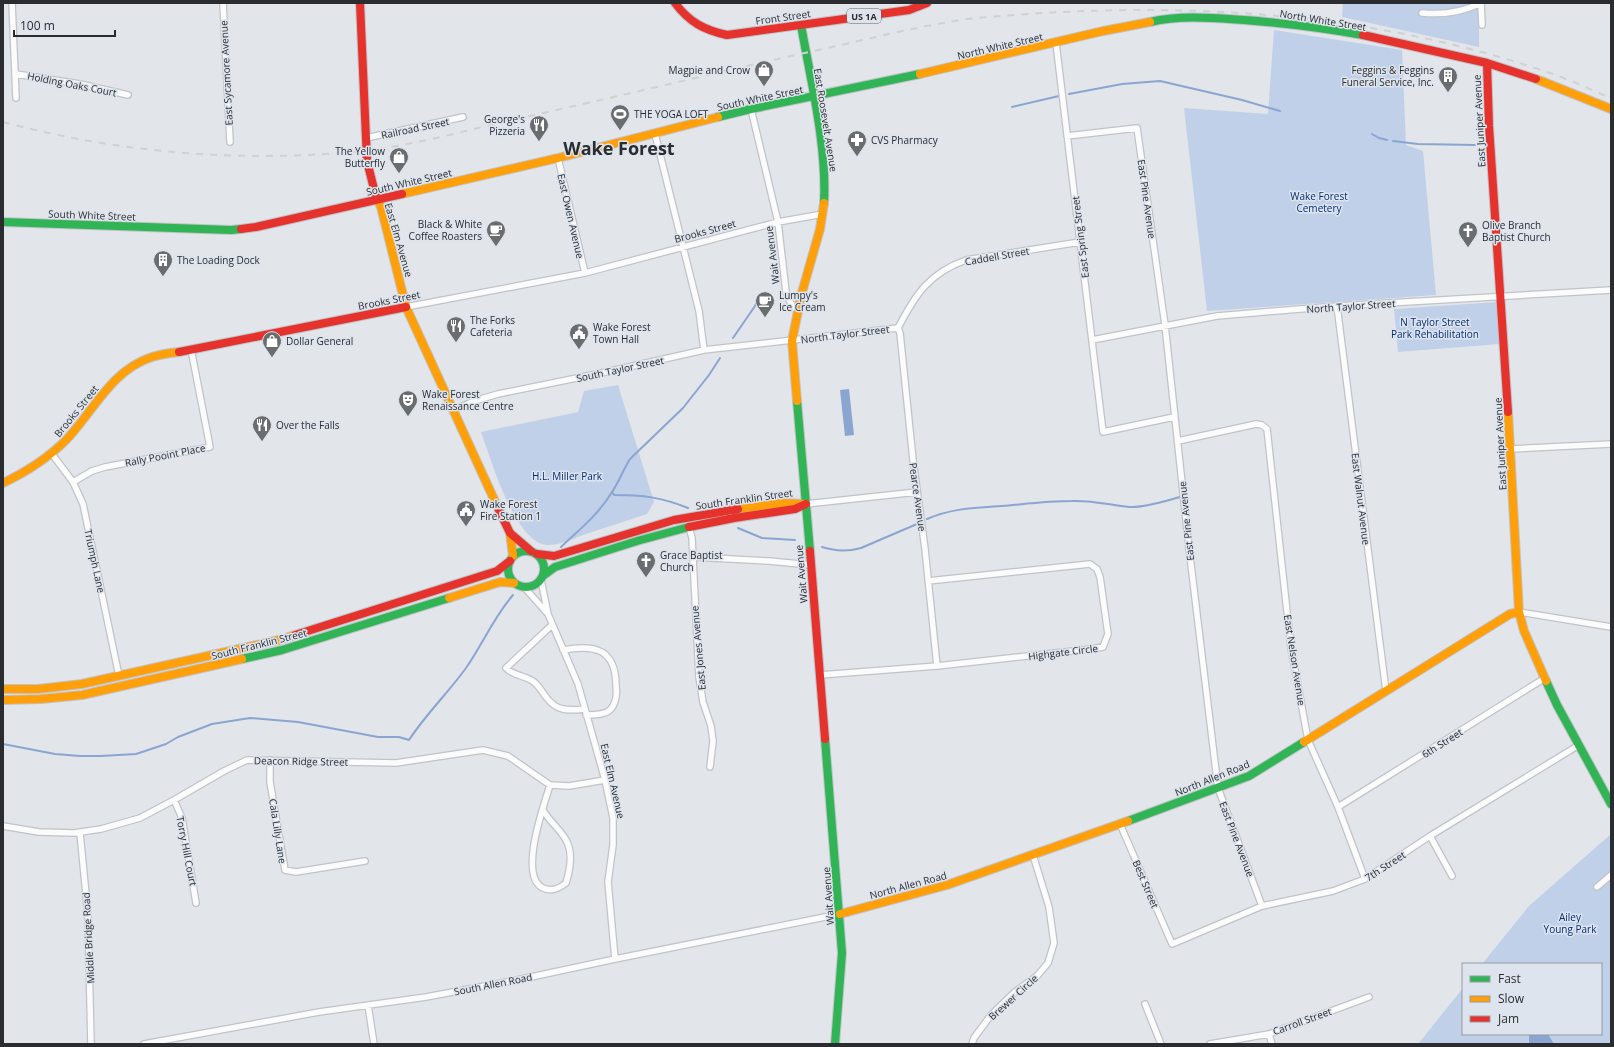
<svg xmlns="http://www.w3.org/2000/svg" width="1614" height="1047" viewBox="0 0 1614 1047" font-family="'Open Sans',sans-serif">
<style>
.green{fill:#c0d0e9}
.water{fill:#8ba5d1}
.lines{fill:none;stroke-linecap:round;stroke-linejoin:round}
.stream{stroke:#8ba5d1;stroke-width:2}
.street-casing{stroke:#c0c3c7;stroke-width:8}
.fast-casing{stroke:#c0c3c7;stroke-width:10}
.slow-casing{stroke:#c0c3c7;stroke-width:10}
.jam-casing{stroke:#c0c3c7;stroke-width:10}
.street{stroke:#fbfbfc;stroke-width:5.5}
.fast{stroke:#30b455;stroke-width:8}
.slow{stroke:#ff9f0a;stroke-width:8}
.jam{stroke:#e5322d;stroke-width:8}
.rail{stroke:#cfd1d2;stroke-width:2;stroke-dasharray:7 7;stroke-linecap:butt}
.labels{text-anchor:middle;dominant-baseline:central;stroke-width:3;stroke-linejoin:round;paint-order:stroke}
.shield{fill:#dee4ed;stroke:#606368;stroke-width:1}
.shield-label{font-size:9px;font-weight:bold;fill:#2a2c2f}
.street-label{font-size:10px;fill:#2a2c2f;stroke:#dee4ed}
.poi-label{font-size:10px;fill:#2a2c2f;stroke:#dee4ed;text-anchor:start}
.park-label{font-size:10px;fill:#002d73;stroke:#dee4ed}
.town-label{font-size:18px;font-weight:bold;fill:#2a2c2f;stroke:#dee4ed}
</style>
<rect width="100%" height="100%" fill="#e2e5ea"/>
<!-- green -->
<path class="green" d="M 1343,3 L 1479,3 L 1479,47 L 1342,17 Z
M 1274,30 L 1402,50 L 1406,145 L 1423,151 L 1436,295 L 1207,311 L 1184,108 L 1268,114 Z
M 1498,302 L 1500,344 L 1398,352 L 1394,309 Z
M 618,385 L 654,502 L 647,514 C 626,521 604,528 583,535 C 573,539 560,545 548,545 C 515,544 491,459 481,432 L 578,412 L 584,391 Z
M 1611,834 L 1611,1044 L 1418,1044 L 1463,988 L 1463,1034 L 1601,1034 L 1601,964 L 1482,964 L 1529,906 Z"/>
<!-- water -->
<path class="water" d="M 849,389 L 854,435 L 845,436 L 840,390 Z
M 1529,1034 L 1548,1034 L 1554,1044 L 1529,1044 Z"/>
<g class="lines">
<!-- stream -->
<path class="stream" d="M 1069,94 L 1122,84 L 1160,81 L 1242,100 L 1280,111
M 1012,107 L 1059,96
M 1372,134 L 1379,138 L 1387,140
M 1393,141 L 1418,144 L 1475,145
M 733,338 L 755,306 L 757,301
M 612,492 L 614,495 C 642,495 661,497 688,508
M 927,519 C 952,508 975,508 1002,506 C 1025,504 1048,501 1072,501 C 1091,500 1110,505 1129,507 C 1143,508 1170,500 1183,496
M 738,528 L 762,538 L 795,540
M 561,547 C 579,530 599,514 612,492 C 619,482 623,470 630,459 L 683,408 L 709,375 L 720,358
M 822,547 C 837,551 846,552 861,548 L 917,524
M 3,744 L 55,754 L 80,756 L 101,756 L 136,754 L 166,744 L 178,737 L 212,724 L 250,718 L 298,722 L 378,737 L 399,737 L 409,740 C 426,714 448,693 466,668 C 483,644 493,618 513,595"/>
<!-- street casing -->
<g class="street-casing">
<path id="street" d="M 12,3 L 16,98
M 223,3 L 230,142
M 1422,13 C 1443,15 1463,12 1481,3 L 1482,25
M 1056,43 L 1103,432 L 1174,417
M 16,74 L 80,84 L 128,95
M 751,109 L 778,222 L 786,292 L 791,304 L 798,311
M 655,134 L 699,311 L 704,350
M 1067,136 L 1137,128 L 1165,325 L 1189,548 L 1218,788 L 1262,906
M 366,138 L 463,117
M 558,158 L 585,273
M 1337,306 L 1386,691
M 406,307 L 585,273 L 778,222 L 823,214
M 898,328 L 900,333 L 913,460 L 925,549 L 937,666
M 898,328 C 915,295 929,273 966,260 L 1080,242
M 1092,340 L 1217,316 L 1264,312 L 1337,306 L 1611,290
M 452,411 L 474,401 L 498,394 L 606,372 L 704,350 L 898,328
M 1178,441 L 1256,424 L 1262,425 L 1267,429 L 1291,648 L 1308,740 L 1338,807 L 1365,879
M 1511,449 L 1611,444
M 52,454 L 73,482 L 83,504 L 119,676
M 73,482 L 92,471 L 105,467 L 210,447 L 191,349
M 806,504 L 917,492
M 689,527 L 692,538 L 699,677 L 703,702 L 711,726 L 713,741 L 710,767
M 693,557 L 769,561 L 810,565
M 541,580 L 548,614 L 578,684 L 605,780 L 613,818 L 613,845 L 608,882 L 615,959
M 524,587 L 548,614
M 1519,612 L 1611,627
M 552,625 L 506,668 C 513,676 525,675 534,682 C 539,686 542,692 546,697 C 556,711 568,711 585,709
M 563,650 C 595,644 616,649 616,686 C 617,694 616,704 610,710 C 604,715 594,715 586,715
M 820,675 L 937,666 L 1091,649 L 1103,647 L 1108,634 L 1100,577 L 1097,569 L 1090,564 L 928,581
M 270,760 L 270,782 L 285,870 L 296,872 L 365,861
M 174,800 L 182,818 L 196,903
M 1338,807 L 1545,678
M 543,810 C 549,821 560,829 566,840 C 573,852 570,870 566,883 C 560,888 551,892 543,888 C 518,876 544,805 550,785
M 1120,824 L 1172,944 L 1262,906 L 1333,891 L 1365,879 L 1430,836 L 1579,745
M 3,826 L 39,832 L 74,833 L 101,829 L 140,818 L 174,800 L 224,771 L 247,760 L 396,763 L 483,750 L 508,756 L 550,785 L 569,786 L 605,780
M 80,833 L 88,915 L 91,1044
M 1430,836 L 1452,876
M 1597,887 L 1611,875
M 1145,1004 L 1161,1044
M 368,1005 L 374,1044
M 1269,1034 L 1272,1044
M 144,1044 L 319,1012 L 426,997 L 517,980 L 615,959 L 840,914
M 972,1044 L 974,1038 L 991,1015 L 1015,992 L 1037,976 L 1048,963 L 1054,943 L 1049,907 L 1033,855
M 1210,1044 L 1269,1034 L 1369,997"/>
</g>
<!-- fast casing -->
<g class="fast-casing">
<path id="fast" d="M 1150,22 C 1181,15 1213,18 1244,20 C 1284,23 1323,28 1363,35
M 801,25 C 811,82 827,145 824,203
M 718,117 L 751,109 L 920,74
M 3,222 L 231,230 L 241,229
M 797,401 L 810,551
M508 569a18 18 0 1 1 36 0a18 18 0 1 1-36 0Z
M 544,575 L 555,567 L 637,541 L 689,527
M 242,659 L 282,650 L 449,598
M 1546,681 L 1557,705 L 1611,804
M 825,739 L 842,953 L 835,1044
M 1128,821 L 1249,776 L 1304,742"/>
</g>
<!-- slow casing -->
<g class="slow-casing">
<path id="slow" d="M 920,74 L 1103,31 L 1150,22
M 1536,79 L 1611,109
M 402,194 L 558,158 L 718,117
M 376,197 L 381,207 L 406,307 L 498,508
M 797,401 L 792,341 L 801,296 L 820,229 L 824,203
M 1508,412 L 1519,612 L 1524,631 L 1546,681
M 3,483 C 26,472 47,459 66,440 C 93,412 111,370 152,357 C 161,354 170,353 179,352
M 738,509 L 783,503 L 806,504
M 510,533 L 513,556
M 449,598 L 500,582 L 514,583
M 3,689 L 38,689 L 82,684 L 279,640 L 295,635
M 3,700 L 41,699 L 82,695 L 242,659
M 1304,742 L 1510,614 L 1519,612
M 840,914 L 947,885 L 1128,821"/>
</g>
<!-- jam casing -->
<g class="jam-casing">
<path id="jam" d="M 360,3 L 367,161 L 376,197
M 675,3 C 689,22 704,30 727,35 L 909,10 L 927,3
M 1363,35 L 1487,63 L 1536,79
M 1487,63 L 1489,126 L 1508,412
M 241,229 L 256,227 L 402,194
M 179,352 L 406,307
M 498,508 L 510,533 L 531,551
M 689,527 L 734,518 L 795,509 L 806,504
M 810,551 L 825,739
M 537,554 L 554,556 L 674,520 L 738,509
M 295,635 L 497,571 L 510,561"/>
</g>
<!-- street -->
<use href="#street" class="street"/>
<!-- fast -->
<use href="#fast" class="fast"/>
<!-- slow -->
<use href="#slow" class="slow"/>
<!-- jam -->
<use href="#jam" class="jam"/>
<!-- rail -->
<path class="rail" d="M 3,122 C 120,153 241,163 362,151 C 414,145 465,131 515,119 C 623,96 729,69 837,46 C 880,36 922,26 966,19 C 1163,0 1361,8 1550,73 C 1571,80 1591,90 1611,98"/>
</g>
<!-- icons -->
<defs>
<g id="shop-pin" transform="scale(1)"><path d="M0 17L-7.5 6A9.5 9.5 0 1 1 7.5 6Z" fill="#6a6d70" stroke="#dee4ed"/><path d="M-5-2.5h2.3a2.7 3.5 0 0 1 5.4 0H5L5.5 6h-11ZM-1.5-2.5h3a1.5 2.3 0 0 0-3 0Z" fill="#fff"/></g>
<g id="building-pin" transform="scale(1)"><path d="M0 17L-7.5 6A9.5 9.5 0 1 1 7.5 6Z" fill="#6a6d70" stroke="#dee4ed"/><path d="M-4-6H4V6H1V3H-1V6H-4ZM-2.5-4.3h1.7v1.8h-1.7ZM.8-4.3h1.7v1.8H.8ZM-2.5-1h1.7V.8h-1.7ZM.8-1h1.7V.8H.8Z" fill="#fff"/></g>
<g id="stadium-pin" transform="scale(1)"><path d="M0 17L-7.5 6A9.5 9.5 0 1 1 7.5 6Z" fill="#6a6d70" stroke="#dee4ed"/><path d="M0-5a6.5 5 0 1 0 0 10a6.5 5 0 1 0 0-10ZM-3.5-1.8h7v3.6h-7Z" fill="#fff"/></g>
<g id="restaurant-pin" transform="scale(1)"><path d="M0 17L-7.5 6A9.5 9.5 0 1 1 7.5 6Z" fill="#6a6d70" stroke="#dee4ed"/><path d="M-5-6h1v4h1v-4h1v4h1v-4h1v5L-1.5 .5V6h-2V.5L-5-1ZM5-6V6H3V1.5H1.5Q1.5-4 5-6Z" fill="#fff"/></g>
<g id="pharmacy-pin" transform="scale(1)"><path d="M0 17L-7.5 6A9.5 9.5 0 1 1 7.5 6Z" fill="#6a6d70" stroke="#dee4ed"/><path d="M-2-6h4v4h4v4h-4v4h-4v-4h-4v-4h4Z" fill="#fff"/></g>
<g id="cafe-pin" transform="scale(1)"><path d="M0 17L-7.5 6A9.5 9.5 0 1 1 7.5 6Z" fill="#6a6d70" stroke="#dee4ed"/><path d="M-5.5-4.5H6V0H3Q3 3.5 0 3.5H-2.5Q-5.5 3.5-5.5 0ZM3-3.2v2h1.7v-2ZM-6 4.5H4V6H-6Z" fill="#fff"/></g>
<g id="church-pin" transform="scale(1)"><path d="M0 17L-7.5 6A9.5 9.5 0 1 1 7.5 6Z" fill="#6a6d70" stroke="#dee4ed"/><path d="M-1.2-6h2.4v3.5h3.3v2.4h-3.3V6h-2.4V-.1h-3.3v-2.4h3.3Z" fill="#fff"/></g>
<g id="civic-pin" transform="scale(1)"><path d="M0 17L-7.5 6A9.5 9.5 0 1 1 7.5 6Z" fill="#6a6d70" stroke="#dee4ed"/><path d="M-.6-6.5H3V-4.5H.6V-3L4-1V1h2V6H-6V1h2V-1L-.6-3ZM-1.2 2.5V6h2.4V2.5Z" fill="#fff"/></g>
<g id="theatre-pin" transform="scale(1)"><path d="M0 17L-7.5 6A9.5 9.5 0 1 1 7.5 6Z" fill="#6a6d70" stroke="#dee4ed"/><path d="M-5-5.5Q0-4 5-5.5V0Q5 5 0 6Q-5 5-5 0ZM-3.3-2.5H-1v1.5H-3.3ZM1-2.5H3.3v1.5H1ZM-2.8 1Q0 5.5 2.8 1Z" fill="#fff"/></g>
</defs>
<g fill-rule="evenodd">
<use href="#shop-pin" x="764" y="70"/>
<use href="#building-pin" x="1448" y="76"/>
<use href="#stadium-pin" x="620" y="114"/>
<use href="#restaurant-pin" x="539" y="125"/>
<use href="#pharmacy-pin" x="857" y="140"/>
<use href="#shop-pin" x="399" y="157"/>
<use href="#cafe-pin" x="496" y="230"/>
<use href="#church-pin" x="1468" y="231"/>
<use href="#building-pin" x="163" y="260"/>
<use href="#cafe-pin" x="765" y="301"/>
<use href="#restaurant-pin" x="456" y="326"/>
<use href="#civic-pin" x="579" y="333"/>
<use href="#shop-pin" x="272" y="341"/>
<use href="#theatre-pin" x="408" y="400"/>
<use href="#restaurant-pin" x="262" y="425"/>
<use href="#civic-pin" x="466" y="510"/>
<use href="#church-pin" x="646" y="561"/>
</g>
<g class="labels">
<!-- shield labels -->
<rect class="shield" x="847" y="9" width="34" height="14" rx="3"/>
<g class="shield-label">
<text x="864" y="16">US 1A</text>
</g>
<!-- street labels -->
<g class="street-label">
<text transform="translate(783 17) rotate(-8)">Front Street</text>
<text transform="translate(1323 20) rotate(9)">North White Street</text>
<text transform="translate(1000 46) rotate(-13)">North White Street</text>
<text transform="translate(226 73) rotate(-93)">East Sycamore Avenue</text>
<text transform="translate(72 84) rotate(11)">Holding Oaks Court</text>
<text transform="translate(760 98) rotate(-12)">South White Street</text>
<text transform="translate(826 120) rotate(81)">East Roosevelt Avenue</text>
<text transform="translate(1479 121) rotate(-93)">East Juniper Avenue</text>
<text transform="translate(415 128) rotate(-12)">Railroad Street</text>
<text transform="translate(409 182) rotate(-13)">South White Street</text>
<text transform="translate(1147 199) rotate(82)">East Pine Avenue</text>
<text transform="translate(92 215) rotate(2)">South White Street</text>
<text transform="translate(571 216) rotate(77)">East Owen Avenue</text>
<text transform="translate(705 231) rotate(-15)">Brooks Street</text>
<text transform="translate(1080 237) rotate(-97)">East Spring Street</text>
<text transform="translate(399 240) rotate(74)">East Elm Avenue</text>
<text transform="translate(772 255) rotate(-97)">Wait Avenue</text>
<text transform="translate(997 256) rotate(-10)">Caddell Street</text>
<text transform="translate(389 300) rotate(-11)">Brooks Street</text>
<text transform="translate(1351 306) rotate(-4)">North Taylor Street</text>
<text transform="translate(845 334) rotate(-7)">North Taylor Street</text>
<text transform="translate(620 369) rotate(-12)">South Taylor Street</text>
<text transform="translate(76 411) rotate(-51)">Brooks Street</text>
<text transform="translate(1500 444) rotate(-93)">East Juniper Avenue</text>
<text transform="translate(165 455) rotate(-11)">Rally Pooint Place</text>
<text transform="translate(918 497) rotate(82)">Pearce Avenue</text>
<text transform="translate(744 499) rotate(-8)">South Franklin Street</text>
<text transform="translate(1361 499) rotate(83)">East Walnut Avenue</text>
<text transform="translate(1186 521) rotate(-96)">East Pine Avenue</text>
<text transform="translate(95 561) rotate(78)">Triumph Lane</text>
<text transform="translate(801 574) rotate(-95)">Wait Avenue</text>
<text transform="translate(259 644) rotate(-14)">South Franklin Street</text>
<text transform="translate(698 648) rotate(-95)">East Jones Avenue</text>
<text transform="translate(1063 652) rotate(-7)">Highgate Circle</text>
<text transform="translate(1295 660) rotate(81)">East Nelson Avenue</text>
<text transform="translate(1442 743) rotate(-32)">6th Street</text>
<text transform="translate(301 761) rotate(1)">Deacon Ridge Street</text>
<text transform="translate(1212 778) rotate(-22)">North Allen Road</text>
<text transform="translate(613 781) rotate(77)">East Elm Avenue</text>
<text transform="translate(278 831) rotate(81)">Cala Lilly Lane</text>
<text transform="translate(1237 839) rotate(69)">East Pine Avenue</text>
<text transform="translate(187 851) rotate(79)">Torry Hill Court</text>
<text transform="translate(1385 866) rotate(-33)">7th Street</text>
<text transform="translate(1146 884) rotate(67)">Best Street</text>
<text transform="translate(908 885) rotate(-15)">North Allen Road</text>
<text transform="translate(828 896) rotate(-94)">Wait Avenue</text>
<text transform="translate(88 938) rotate(-93)">Middle Bridge Road</text>
<text transform="translate(493 984) rotate(-11)">South Allen Road</text>
<text transform="translate(1013 997) rotate(-42)">Brewer Circle</text>
<text transform="translate(1302 1021) rotate(-20)">Carroll Street</text>
</g>
<!-- poi labels -->
<g class="poi-label">
<text x="750" y="70" text-anchor="end">Magpie and Crow</text>
<text x="1434" y="70" text-anchor="end">Feggins &amp; Feggins<tspan x="1434" dy="12">Funeral Service, Inc.</tspan></text>
<text x="634" y="114">THE YOGA LOFT</text>
<text x="525" y="119" text-anchor="end">George's<tspan x="525" dy="12">Pizzeria</tspan></text>
<text x="871" y="140">CVS Pharmacy</text>
<text x="385" y="151" text-anchor="end">The Yellow<tspan x="385" dy="12">Butterfly</tspan></text>
<text x="482" y="224" text-anchor="end">Black &amp; White<tspan x="482" dy="12">Coffee Roasters</tspan></text>
<text x="1482" y="225">Olive Branch<tspan x="1482" dy="12">Baptist Church</tspan></text>
<text x="177" y="260">The Loading Dock</text>
<text x="779" y="295">Lumpy's<tspan x="779" dy="12">Ice Cream</tspan></text>
<text x="470" y="320">The Forks<tspan x="470" dy="12">Cafeteria</tspan></text>
<text x="593" y="327">Wake Forest<tspan x="593" dy="12">Town Hall</tspan></text>
<text x="286" y="341">Dollar General</text>
<text x="422" y="394">Wake Forest<tspan x="422" dy="12">Renaissance Centre</tspan></text>
<text x="276" y="425">Over the Falls</text>
<text x="480" y="504">Wake Forest<tspan x="480" dy="12">Fire Station 1</tspan></text>
<text x="660" y="555">Grace Baptist<tspan x="660" dy="12">Church</tspan></text>
</g>
<!-- park labels -->
<g class="park-label">
<text x="1319" y="196">Wake Forest<tspan x="1319" dy="12">Cemetery</tspan></text>
<text x="1435" y="322">N Taylor Street<tspan x="1435" dy="12">Park Rehabilitation</tspan></text>
<text x="567" y="476">H.L. Miller Park</text>
<text x="1570" y="917">Ailey<tspan x="1570" dy="12">Young Park</tspan></text>
</g>
<!-- town labels -->
<g class="town-label">
<text x="619" y="148">Wake Forest</text>
</g>
</g>
<!-- border -->
<rect width="1614" height="1047" fill="none" stroke="#2a2c2f" stroke-width="8"/>
<!-- legend -->
<rect x="1462" y="963" width="140" height="72" fill="#dee4ed" stroke="#969aa1"/>
<rect x="1470" y="976" width="20" height="6" fill="#30b455" stroke="#969aa1"/>
<text x="1498" y="983" font-size="12" fill="#2a2c2f">Fast</text>
<rect x="1470" y="996" width="20" height="6" fill="#ff9f0a" stroke="#969aa1"/>
<text x="1498" y="1003" font-size="12" fill="#2a2c2f">Slow</text>
<rect x="1470" y="1016" width="20" height="6" fill="#e5322d" stroke="#969aa1"/>
<text x="1498" y="1023" font-size="12" fill="#2a2c2f">Jam</text>
<!-- scale -->
<path d="M14 30v6h101v-6" fill="none" stroke="#2a2c2f" stroke-width="2"/>
<text x="20" y="30" font-size="12" fill="#2a2c2f" stroke="#dee4ed" stroke-width="3" paint-order="stroke">100 m</text>
</svg>
